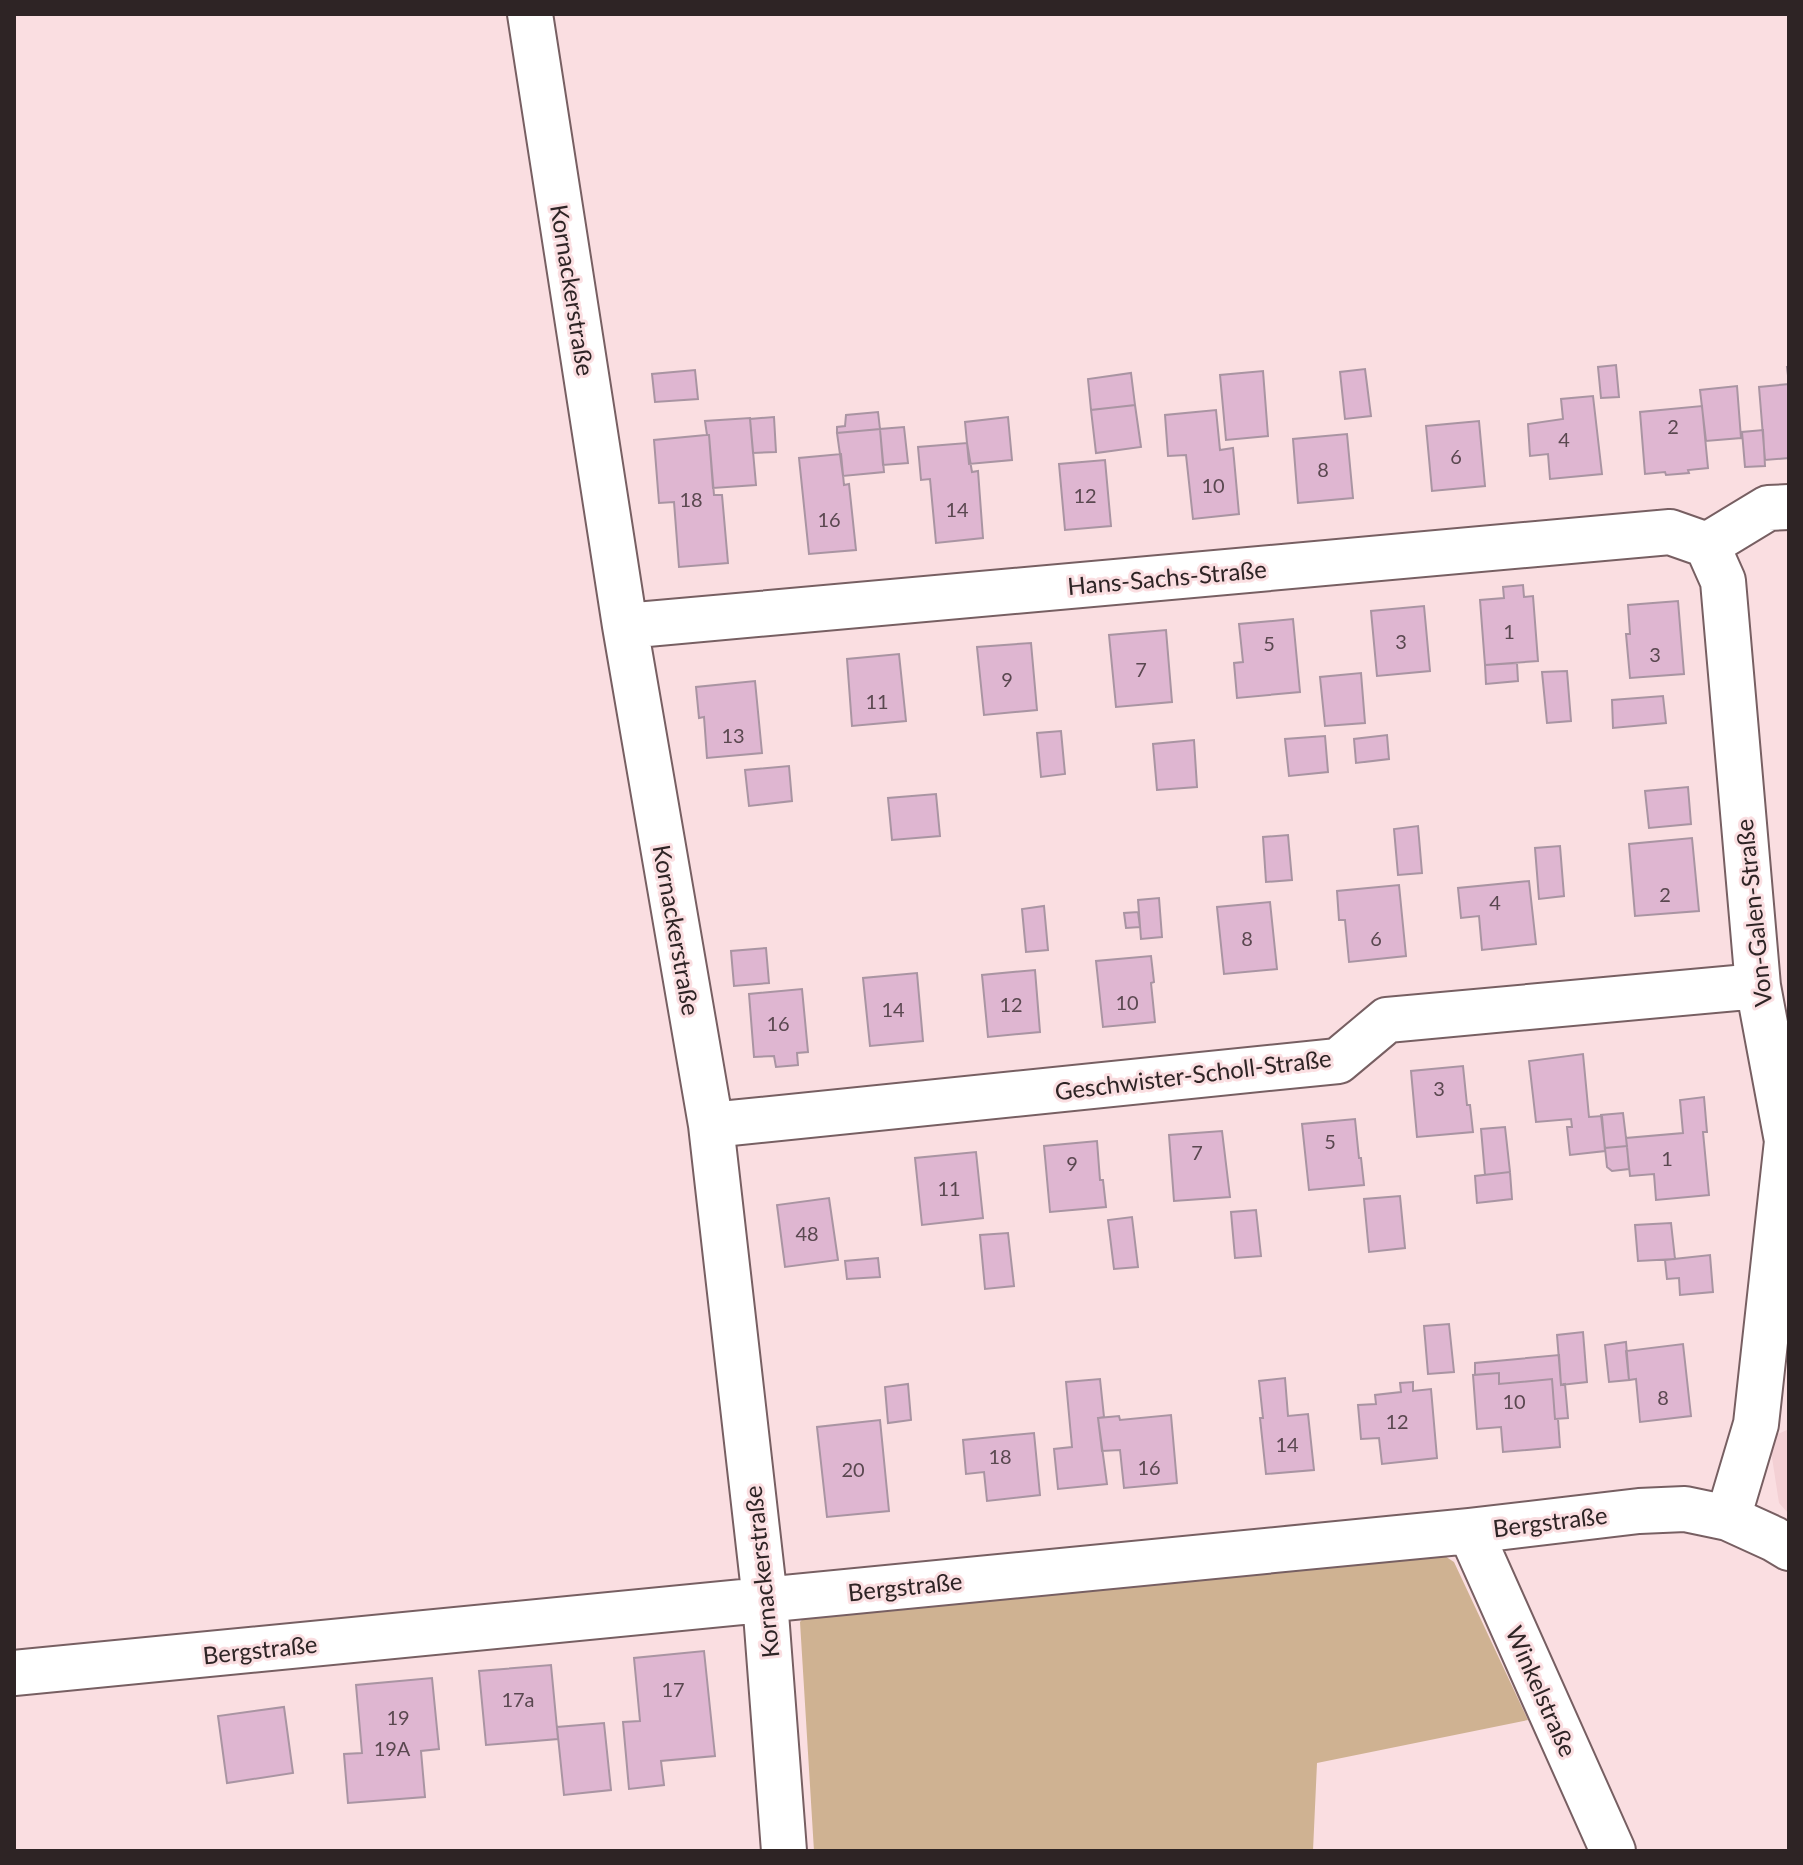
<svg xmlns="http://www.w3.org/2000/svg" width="1803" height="1865" viewBox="0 0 1803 1865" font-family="Lato,sans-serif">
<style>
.built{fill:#f3d0d4}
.green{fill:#cfb292}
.building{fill:#dfb6d1;stroke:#a994a2;stroke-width:2}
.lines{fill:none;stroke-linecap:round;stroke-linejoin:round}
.minor-casing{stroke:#775f62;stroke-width:48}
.minor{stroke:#fff;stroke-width:44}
.labels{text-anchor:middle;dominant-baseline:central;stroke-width:6;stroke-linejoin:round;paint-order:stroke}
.number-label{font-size:20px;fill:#5a4850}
.street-label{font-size:24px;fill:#2e2425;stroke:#fadee1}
</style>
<rect width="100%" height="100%" fill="#fadee1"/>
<!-- built -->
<path class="built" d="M 1789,1429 L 1789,1514 L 1779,1503 L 1769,1438 Z"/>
<!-- green -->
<path class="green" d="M 1434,1549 L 1454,1562 L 1528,1720 L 1317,1763 L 1313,1851 L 814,1851 L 800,1622 L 811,1610 Z"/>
<!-- building -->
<path class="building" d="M 1616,365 L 1619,397 L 1601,398 L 1598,367 Z
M 1787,367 L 1789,367 L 1789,458 L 1765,460 L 1759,387 L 1789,384 Z
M 1365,369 L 1371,416 L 1345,419 L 1340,372 Z
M 695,370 L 698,399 L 655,402 L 652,374 Z
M 1263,371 L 1268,436 L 1226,440 L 1220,375 Z
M 1131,373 L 1135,405 L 1091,410 L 1088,379 Z
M 1737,386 L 1741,438 L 1706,441 L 1700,390 Z
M 1593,396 L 1602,474 L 1550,479 L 1548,454 L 1530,456 L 1528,424 L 1563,419 L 1561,399 Z
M 1135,405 L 1141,447 L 1096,453 L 1091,410 Z
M 1702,406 L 1708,468 L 1688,470 L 1689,473 L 1666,475 L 1665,472 L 1645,474 L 1640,412 Z
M 1216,410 L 1220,450 L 1233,448 L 1239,514 L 1193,519 L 1186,455 L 1168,456 L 1165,415 Z
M 878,412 L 880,429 L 837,433 L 837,427 L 845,426 L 846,415 Z
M 774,417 L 776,452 L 753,453 L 750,419 Z
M 1008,417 L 1012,460 L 969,464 L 965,422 Z
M 750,418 L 756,485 L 713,488 L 709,435 L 707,435 L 705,421 Z
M 1479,421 L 1485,486 L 1432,491 L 1426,426 Z
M 904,427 L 908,463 L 883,465 L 880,429 Z
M 880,429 L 884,472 L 843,476 L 837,433 Z
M 1763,430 L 1765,466 L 1745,467 L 1742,432 Z
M 1347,434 L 1353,498 L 1298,503 L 1293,439 Z
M 706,435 L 709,435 L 714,495 L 722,495 L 728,563 L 679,567 L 674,502 L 659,503 L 654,440 Z
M 967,443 L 972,472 L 978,471 L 983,538 L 936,543 L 930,479 L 921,480 L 918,447 Z
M 841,454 L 844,485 L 849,484 L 856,550 L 809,554 L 799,458 Z
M 1105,460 L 1111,526 L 1065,530 L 1059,464 Z
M 1523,585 L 1524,597 L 1533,596 L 1538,661 L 1485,665 L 1480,600 L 1504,598 L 1503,587 Z
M 1678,601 L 1684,674 L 1630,678 L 1626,634 L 1630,634 L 1628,605 Z
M 1424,606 L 1430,671 L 1377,676 L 1371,611 Z
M 1293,619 L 1300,692 L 1237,698 L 1234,663 L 1243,662 L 1239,624 Z
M 1166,630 L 1172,702 L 1116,707 L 1109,635 Z
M 1031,643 L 1037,710 L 984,715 L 977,647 Z
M 899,654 L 906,721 L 852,726 L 847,659 Z
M 1517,663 L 1518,681 L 1486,684 L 1485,665 Z
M 1567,671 L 1571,721 L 1547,723 L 1542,672 Z
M 1361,673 L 1365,723 L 1325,726 L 1320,677 Z
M 755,681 L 762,753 L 707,758 L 704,717 L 699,718 L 696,687 Z
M 1663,696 L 1666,723 L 1613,728 L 1612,700 Z
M 1061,731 L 1065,774 L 1041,777 L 1037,733 Z
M 1387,735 L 1389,759 L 1356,763 L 1354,739 Z
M 1325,736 L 1328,772 L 1289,776 L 1285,739 Z
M 1194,740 L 1197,787 L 1157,790 L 1153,744 Z
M 789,766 L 792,801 L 749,806 L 745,770 Z
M 1688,787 L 1691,824 L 1649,828 L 1645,791 Z
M 936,794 L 940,836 L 892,840 L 888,798 Z
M 1418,826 L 1422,873 L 1398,875 L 1394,829 Z
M 1288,835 L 1292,880 L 1266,882 L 1263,837 Z
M 1692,838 L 1699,911 L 1635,916 L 1629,844 Z
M 1560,846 L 1564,896 L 1539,899 L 1535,848 Z
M 1529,881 L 1536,944 L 1482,950 L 1479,916 L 1461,918 L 1458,888 Z
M 1399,885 L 1406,956 L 1349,962 L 1345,920 L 1339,920 L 1337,891 Z
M 1159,898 L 1162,937 L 1141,939 L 1138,900 Z
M 1270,902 L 1277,969 L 1224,974 L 1217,907 Z
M 1044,906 L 1048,950 L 1026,952 L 1022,909 Z
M 1138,912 L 1140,927 L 1126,928 L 1124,913 Z
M 766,948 L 769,983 L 734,986 L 731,951 Z
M 1151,956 L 1154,982 L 1151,983 L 1155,1022 L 1103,1027 L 1096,961 Z
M 1035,970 L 1040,1032 L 988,1037 L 982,975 Z
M 917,973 L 923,1041 L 870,1046 L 863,978 Z
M 802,989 L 808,1052 L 797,1053 L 798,1065 L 776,1067 L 774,1056 L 754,1057 L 749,994 Z
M 1583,1054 L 1589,1117 L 1602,1116 L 1605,1151 L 1570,1155 L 1567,1127 L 1572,1127 L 1571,1119 L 1536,1122 L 1529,1061 Z
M 1463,1066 L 1467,1105 L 1470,1105 L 1473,1132 L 1417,1137 L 1411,1071 Z
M 1704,1097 L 1707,1132 L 1703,1132 L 1709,1195 L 1656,1200 L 1654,1174 L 1630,1176 L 1626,1138 L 1683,1133 L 1680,1100 Z
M 1623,1113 L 1627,1146 L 1605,1148 L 1601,1115 Z
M 1355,1119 L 1359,1158 L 1361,1158 L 1364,1185 L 1309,1190 L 1302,1124 Z
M 1505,1127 L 1510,1172 L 1485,1175 L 1481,1129 Z
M 1222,1131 L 1230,1197 L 1174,1201 L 1169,1135 Z
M 1097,1141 L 1100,1180 L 1103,1180 L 1106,1207 L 1050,1212 L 1044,1146 Z
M 1627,1146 L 1629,1169 L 1612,1171 L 1607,1167 L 1605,1148 Z
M 976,1152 L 983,1218 L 922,1225 L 915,1158 Z
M 1510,1172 L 1512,1199 L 1477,1203 L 1475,1176 Z
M 1400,1196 L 1405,1248 L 1369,1252 L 1364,1199 Z
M 829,1198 L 838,1260 L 785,1267 L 777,1205 Z
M 1256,1210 L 1261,1256 L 1235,1258 L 1231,1212 Z
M 1132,1217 L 1138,1267 L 1114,1269 L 1108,1220 Z
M 1671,1223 L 1675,1259 L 1638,1261 L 1635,1225 Z
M 1008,1233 L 1014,1286 L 985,1289 L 980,1235 Z
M 1710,1255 L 1713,1292 L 1680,1295 L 1679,1278 L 1667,1279 L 1665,1260 Z
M 878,1258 L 880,1277 L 847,1279 L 845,1261 Z
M 1449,1324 L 1454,1372 L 1428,1374 L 1424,1326 Z
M 1583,1332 L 1587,1382 L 1561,1385 L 1557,1335 Z
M 1626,1342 L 1629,1380 L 1609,1382 L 1605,1345 Z
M 1683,1344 L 1691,1416 L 1640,1422 L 1636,1379 L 1629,1380 L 1626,1351 Z
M 1559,1355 L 1561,1385 L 1565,1384 L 1568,1418 L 1555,1419 L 1552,1379 L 1499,1384 L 1499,1373 L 1475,1375 L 1475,1363 Z
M 1499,1373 L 1499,1384 L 1552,1379 L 1555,1419 L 1558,1419 L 1560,1447 L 1503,1452 L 1501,1427 L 1477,1429 L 1473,1375 Z
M 1285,1378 L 1288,1416 L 1308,1414 L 1314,1470 L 1266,1474 L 1260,1418 L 1263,1418 L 1259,1381 Z
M 1100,1379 L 1104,1417 L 1098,1418 L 1107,1484 L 1058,1489 L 1054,1449 L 1072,1447 L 1066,1382 Z
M 1413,1382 L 1413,1391 L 1431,1389 L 1437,1458 L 1382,1464 L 1379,1438 L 1361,1439 L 1358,1405 L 1376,1404 L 1375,1395 L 1401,1392 L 1400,1383 Z
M 908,1384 L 911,1420 L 888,1423 L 885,1387 Z
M 1171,1415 L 1177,1483 L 1124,1488 L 1120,1450 L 1102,1451 L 1098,1418 L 1119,1416 L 1120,1420 Z
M 880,1420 L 889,1511 L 827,1517 L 817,1427 Z
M 1034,1433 L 1040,1495 L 987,1501 L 984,1472 L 966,1474 L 963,1440 Z
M 704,1651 L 715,1756 L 661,1761 L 664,1785 L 629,1789 L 623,1722 L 640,1721 L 634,1658 Z
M 551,1665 L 558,1739 L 486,1745 L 479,1671 Z
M 432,1678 L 439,1749 L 421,1751 L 425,1797 L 348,1803 L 344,1754 L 362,1753 L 356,1685 Z
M 284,1707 L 293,1773 L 227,1783 L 218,1716 Z
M 604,1723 L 611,1790 L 564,1795 L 557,1727 Z"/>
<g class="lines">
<!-- minor casing -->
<g class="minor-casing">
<path id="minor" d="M 530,14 L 625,626 L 711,1125 L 765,1600 L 784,1851
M 1707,545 L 1723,581 L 1758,986 L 1787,1141 L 1756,1424 L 1728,1518
M 1707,545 L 1768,508 L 1789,507
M 625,626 L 1670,532 L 1707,545
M 711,1125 L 1338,1061 L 1387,1020 L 1758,986
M 1470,1531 L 1613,1851
M 14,1673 L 1470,1531 L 1639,1511 L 1685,1509 L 1728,1518 L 1774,1539 L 1789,1548"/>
</g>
<!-- minor -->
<use href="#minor" class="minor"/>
</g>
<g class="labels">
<!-- number labels -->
<g class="number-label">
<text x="1673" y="426">2</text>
<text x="1564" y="439">4</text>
<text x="1456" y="456">6</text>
<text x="1323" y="469">8</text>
<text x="1213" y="485">10</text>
<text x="1085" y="495">12</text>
<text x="691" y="499">18</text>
<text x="957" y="509">14</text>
<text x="829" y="519">16</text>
<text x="1509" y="631">1</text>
<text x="1401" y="641">3</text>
<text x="1269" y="643">5</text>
<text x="1655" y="654">3</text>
<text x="1141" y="669">7</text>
<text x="1007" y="679">9</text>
<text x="877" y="701">11</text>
<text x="733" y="735">13</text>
<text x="1665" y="894">2</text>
<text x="1495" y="902">4</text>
<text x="1247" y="938">8</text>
<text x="1376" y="938">6</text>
<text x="1127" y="1002">10</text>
<text x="1011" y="1004">12</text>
<text x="893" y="1009">14</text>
<text x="778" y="1023">16</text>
<text x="1439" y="1088">3</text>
<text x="1330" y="1141">5</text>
<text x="1197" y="1152">7</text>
<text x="1667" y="1158">1</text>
<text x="1072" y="1163">9</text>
<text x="949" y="1188">11</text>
<text x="807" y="1233">48</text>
<text x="1663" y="1397">8</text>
<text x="1514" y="1401">10</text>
<text x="1397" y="1421">12</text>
<text x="1287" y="1444">14</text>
<text x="1000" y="1456">18</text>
<text x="1149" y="1467">16</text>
<text x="853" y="1469">20</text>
<text x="673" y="1689">17</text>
<text x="518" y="1699">17a</text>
<text x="398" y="1717">19</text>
<text x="392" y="1748">19A</text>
</g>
<!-- street labels -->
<g class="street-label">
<text transform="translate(573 290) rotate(81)">Kornackerstraße</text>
<text transform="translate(1167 577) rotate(-5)">Hans-Sachs-Straße</text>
<text transform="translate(1753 913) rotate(-96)">Von-Galen-Straße</text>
<text transform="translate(677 930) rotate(80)">Kornackerstraße</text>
<text transform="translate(1193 1074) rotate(-7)">Geschwister-Scholl-Straße</text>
<text transform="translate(1550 1521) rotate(-7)">Bergstraße</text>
<text transform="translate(761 1572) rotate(-96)">Kornackerstraße</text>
<text transform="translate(905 1586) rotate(-6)">Bergstraße</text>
<text transform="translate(260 1649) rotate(-6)">Bergstraße</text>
<text transform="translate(1542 1691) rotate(66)">Winkelstraße</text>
</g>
</g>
<!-- border -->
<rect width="1803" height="1865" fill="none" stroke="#2e2425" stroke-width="32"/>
</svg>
